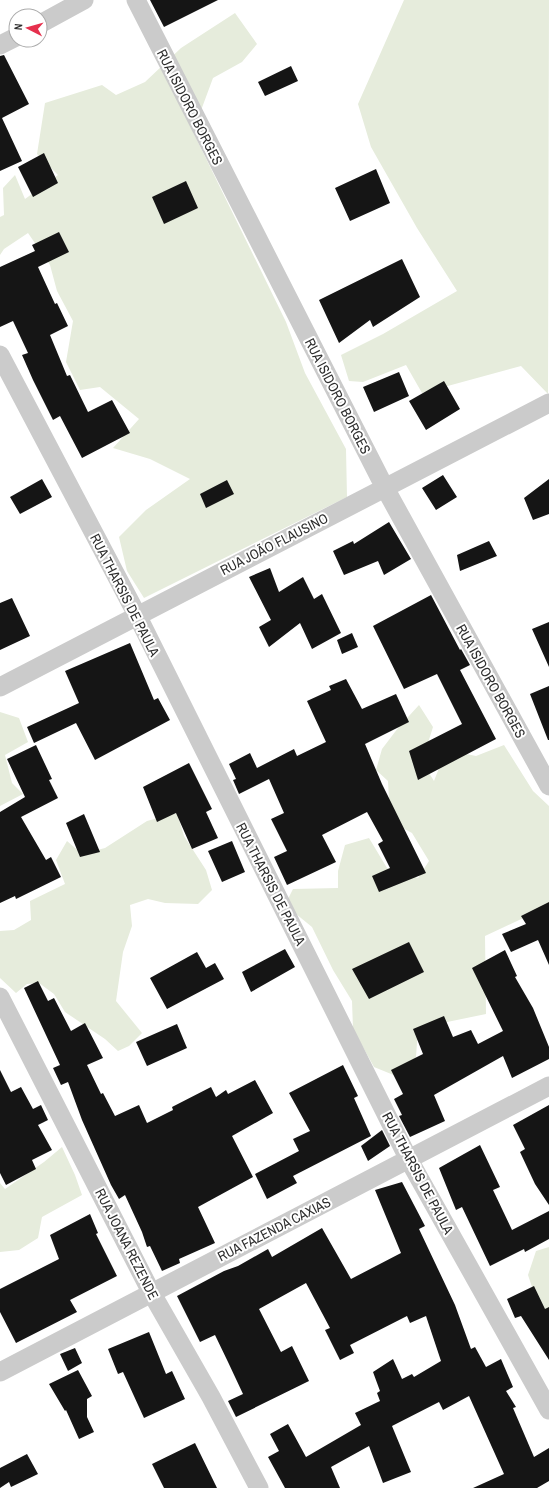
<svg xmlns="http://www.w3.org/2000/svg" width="549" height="1488" viewBox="0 0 549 1488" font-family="'Archivo Narrow',sans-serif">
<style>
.green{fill:#e6ecdc}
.building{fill:#151515}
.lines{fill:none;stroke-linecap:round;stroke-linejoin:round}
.minor{stroke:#cbcbcb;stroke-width:19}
.labels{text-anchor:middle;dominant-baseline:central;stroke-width:4;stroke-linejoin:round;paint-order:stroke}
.street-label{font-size:14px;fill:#2e2e2e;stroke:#fff}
</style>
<rect width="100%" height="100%" fill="#fff"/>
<!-- green -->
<path class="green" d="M 404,0 L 549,0 L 548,394 L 521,366 L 422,393 L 406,365 L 363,382 L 349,381 L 341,355 L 383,334 L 457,291 L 417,228 L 371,147 L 358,104 Z
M 235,13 L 257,44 L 242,62 L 213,78 L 193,132 L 286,322 L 305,373 L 346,449 L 347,497 L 144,598 L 127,571 L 119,537 L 146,510 L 190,479 L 150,459 L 113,448 L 139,419 L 100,387 L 80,390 L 66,362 L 73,321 L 57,291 L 50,265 L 28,233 L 4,249 L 0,255 L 0,217 L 4,215 L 3,188 L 15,175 L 25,199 L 58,175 L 37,154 L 45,103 L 102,85 L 116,95 L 145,82 L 181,48 Z
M 419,705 L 433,727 L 422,762 L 434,781 L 446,750 L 476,756 L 504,745 L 533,791 L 549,806 L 549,906 L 485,936 L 486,1014 L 418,1028 L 416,1057 L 396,1076 L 374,1067 L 353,1029 L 352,1001 L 333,970 L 312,927 L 285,905 L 293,889 L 338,888 L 338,871 L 345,845 L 369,838 L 387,868 L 418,878 L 429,861 L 412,833 L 397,825 L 389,800 L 388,781 L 376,770 L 382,749 L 398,728 Z
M 0,712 L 19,718 L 28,742 L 5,755 L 12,783 L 23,794 L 0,806 Z
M 177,813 L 184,836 L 206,870 L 212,890 L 198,904 L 165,903 L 148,899 L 130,905 L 132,926 L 123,952 L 116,1001 L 142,1033 L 129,1046 L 118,1051 L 105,1039 L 65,1012 L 54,994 L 39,983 L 27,984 L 16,993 L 0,978 L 0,931 L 14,930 L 31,920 L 30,901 L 65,884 L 56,860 L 67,841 L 82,854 L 105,848 L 147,821 Z
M 62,1147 L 75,1175 L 82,1195 L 42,1217 L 38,1238 L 19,1250 L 0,1252 L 0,1183 L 5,1189 L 44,1162 Z
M 549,1247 L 549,1316 L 538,1305 L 528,1275 L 536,1251 Z"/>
<!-- building -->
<path class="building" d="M 150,0 L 218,0 L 164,27 Z
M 4,55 L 29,104 L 2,118 L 22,161 L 0,171 L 0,56 Z
M 291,66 L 298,81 L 265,96 L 258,82 Z
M 44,153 L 58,183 L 33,197 L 18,167 Z
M 376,169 L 390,203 L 350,221 L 335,188 Z
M 186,181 L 198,208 L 164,224 L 152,197 Z
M 59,232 L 69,252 L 38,267 L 55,304 L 57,303 L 68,326 L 50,335 L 67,376 L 70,375 L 88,412 L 112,400 L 130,433 L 82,458 L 60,416 L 53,420 L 33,380 L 22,355 L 28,353 L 13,321 L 0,327 L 0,267 L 35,251 L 32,245 Z
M 402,259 L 420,297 L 373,327 L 370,320 L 339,343 L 319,300 Z
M 399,372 L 409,396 L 374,412 L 363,387 Z
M 444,381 L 460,409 L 426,430 L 409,401 Z
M 443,475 L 457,497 L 436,510 L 422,488 Z
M 42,479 L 52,497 L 20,514 L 10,497 Z
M 549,479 L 549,514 L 533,520 L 524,498 Z
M 227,480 L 234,494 L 206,508 L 200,494 Z
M 389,522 L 411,559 L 384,575 L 378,561 L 344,575 L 333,551 L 353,541 L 354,544 Z
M 489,541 L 497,556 L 460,571 L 457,555 Z
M 270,568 L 279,592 L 303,577 L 314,599 L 322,594 L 341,633 L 312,649 L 300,623 L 269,647 L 259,627 L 271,620 L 249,577 Z
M 431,595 L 460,650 L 461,649 L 470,665 L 460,670 L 496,739 L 418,780 L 409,751 L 462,724 L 437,674 L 404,689 L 373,626 Z
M 12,598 L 30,636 L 0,650 L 0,603 Z
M 549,622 L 549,667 L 532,629 Z
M 352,633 L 358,647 L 342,654 L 337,640 Z
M 130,643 L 154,700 L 158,698 L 170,720 L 95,760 L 76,723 L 34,743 L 27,727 L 79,703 L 65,671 Z
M 346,679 L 362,709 L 396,694 L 409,722 L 365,744 L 382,784 L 426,873 L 379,892 L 372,876 L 390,868 L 378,844 L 383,841 L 367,812 L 322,835 L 336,862 L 287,885 L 274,857 L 287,851 L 271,819 L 284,813 L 269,779 L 239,794 L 233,780 L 236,779 L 229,764 L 250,753 L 257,768 L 294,749 L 297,756 L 326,742 L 307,701 L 331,690 L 329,686 Z
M 549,686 L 549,740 L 548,740 L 530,694 Z
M 36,745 L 52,779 L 49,780 L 58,798 L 21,817 L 46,860 L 51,857 L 61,877 L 16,899 L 15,896 L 0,903 L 0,812 L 25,797 L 7,759 Z
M 189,763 L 212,809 L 206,812 L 218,838 L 192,849 L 176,813 L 157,822 L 143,787 Z
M 84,814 L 100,852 L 80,857 L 66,823 Z
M 232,841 L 245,872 L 222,882 L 208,851 Z
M 549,902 L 549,965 L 538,940 L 511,952 L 502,934 L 526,924 L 521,916 Z
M 409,942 L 424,972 L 369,999 L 352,969 Z
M 285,949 L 295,967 L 251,992 L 242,972 Z
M 505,950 L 517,976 L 515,977 L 533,1008 L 549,1047 L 549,1059 L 512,1078 L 503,1056 L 434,1095 L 445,1121 L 410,1137 L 399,1116 L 402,1115 L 394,1099 L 403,1094 L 391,1070 L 423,1054 L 413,1029 L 444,1016 L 453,1037 L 471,1030 L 478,1044 L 503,1031 L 472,968 Z
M 197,952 L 206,968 L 215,963 L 224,979 L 167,1009 L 150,978 Z
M 38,981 L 48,1001 L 54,998 L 71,1031 L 85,1023 L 103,1058 L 87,1065 L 101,1094 L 103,1093 L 115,1116 L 139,1105 L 147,1123 L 173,1110 L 172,1107 L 211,1087 L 216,1097 L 226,1090 L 228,1094 L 255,1080 L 273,1113 L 232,1136 L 253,1177 L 198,1207 L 215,1243 L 179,1259 L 180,1263 L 162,1271 L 150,1246 L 147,1247 L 142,1232 L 125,1195 L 119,1199 L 111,1185 L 82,1120 L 68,1082 L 61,1085 L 53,1068 L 60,1065 L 24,988 Z
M 177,1024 L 187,1048 L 147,1066 L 136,1042 Z
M 343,1065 L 358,1096 L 354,1098 L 371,1136 L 293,1176 L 297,1183 L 267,1199 L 255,1174 L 299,1151 L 293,1139 L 310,1131 L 289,1093 Z
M 0,1070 L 11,1092 L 21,1087 L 33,1109 L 41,1105 L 48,1120 L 38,1125 L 52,1150 L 32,1160 L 36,1169 L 6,1185 L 0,1173 Z
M 549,1105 L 549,1205 L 535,1184 L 520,1152 L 525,1149 L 513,1125 Z
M 382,1130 L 390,1146 L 368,1161 L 361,1146 Z
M 480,1145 L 500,1187 L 493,1190 L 512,1230 L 549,1211 L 549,1239 L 525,1252 L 524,1249 L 490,1266 L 462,1207 L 456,1210 L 439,1168 Z
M 402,1182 L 425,1226 L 419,1229 L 455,1305 L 471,1349 L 475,1347 L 486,1367 L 501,1359 L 513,1387 L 506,1391 L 516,1407 L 513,1408 L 534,1457 L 549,1448 L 549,1481 L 537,1488 L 473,1488 L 504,1474 L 469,1396 L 443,1410 L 439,1402 L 392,1426 L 411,1472 L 383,1483 L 369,1446 L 331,1467 L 340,1488 L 285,1488 L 268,1457 L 279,1451 L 270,1434 L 288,1424 L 306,1457 L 361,1425 L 355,1413 L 380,1401 L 377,1393 L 380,1391 L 373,1372 L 393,1359 L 402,1379 L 412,1374 L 414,1377 L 441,1361 L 426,1316 L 410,1323 L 407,1316 L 350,1345 L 354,1353 L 340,1360 L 325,1330 L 330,1328 L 306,1283 L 259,1309 L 281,1352 L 292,1346 L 309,1381 L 236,1417 L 228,1401 L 243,1394 L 228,1362 L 215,1335 L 200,1342 L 177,1296 L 224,1271 L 238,1266 L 268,1249 L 272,1257 L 322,1228 L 351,1279 L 401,1253 L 375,1190 Z
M 90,1214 L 98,1233 L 96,1234 L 117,1276 L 70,1300 L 77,1312 L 16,1343 L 0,1312 L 0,1289 L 59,1259 L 50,1235 Z
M 534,1286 L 545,1309 L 549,1307 L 549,1360 L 521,1316 L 515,1318 L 507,1299 Z
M 149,1332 L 166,1374 L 172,1371 L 185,1399 L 144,1418 L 123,1372 L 118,1374 L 108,1349 Z
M 75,1348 L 82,1363 L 68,1371 L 60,1354 Z
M 78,1370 L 92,1396 L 87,1399 L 87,1417 L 94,1432 L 79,1439 L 66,1410 L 65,1411 L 49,1384 Z
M 195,1443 L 217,1488 L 164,1488 L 152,1464 Z
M 27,1454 L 38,1474 L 11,1487 L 9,1482 L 0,1488 L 0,1468 Z"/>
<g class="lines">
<!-- minor -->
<path class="minor" d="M 136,0 L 385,488 L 549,786
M 40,24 L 84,0
M 0,45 L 16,37
M 0,355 L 137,615 L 409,1160 L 549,1410
M 0,687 L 549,403
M 0,997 L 151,1292 L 211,1397 L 259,1488
M 0,1372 L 549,1086"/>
</g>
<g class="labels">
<!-- street labels -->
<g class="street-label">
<text transform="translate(190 107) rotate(63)">RUA ISIDORO BORGES</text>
<text transform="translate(338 396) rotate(63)">RUA ISIDORO BORGES</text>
<text transform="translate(274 544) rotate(-27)">RUA JOÃO FLAUSINO</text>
<text transform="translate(125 595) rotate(63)">RUA THARSIS DE PAULA</text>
<text transform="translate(491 681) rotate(61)">RUA ISIDORO BORGES</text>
<text transform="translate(271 884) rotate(63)">RUA THARSIS DE PAULA</text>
<text transform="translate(418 1173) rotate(62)">RUA THARSIS DE PAULA</text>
<text transform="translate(274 1229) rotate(-27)">RUA FAZENDA CAXIAS</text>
<text transform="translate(127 1244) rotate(63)">RUA JOANA REZENDE</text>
</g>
</g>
<!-- north arrow -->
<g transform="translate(28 28) rotate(276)"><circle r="19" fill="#ffffff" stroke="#ababab"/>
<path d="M0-3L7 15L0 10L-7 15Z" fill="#e6304d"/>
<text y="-6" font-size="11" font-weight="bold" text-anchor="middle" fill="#2e2e2e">N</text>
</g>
</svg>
